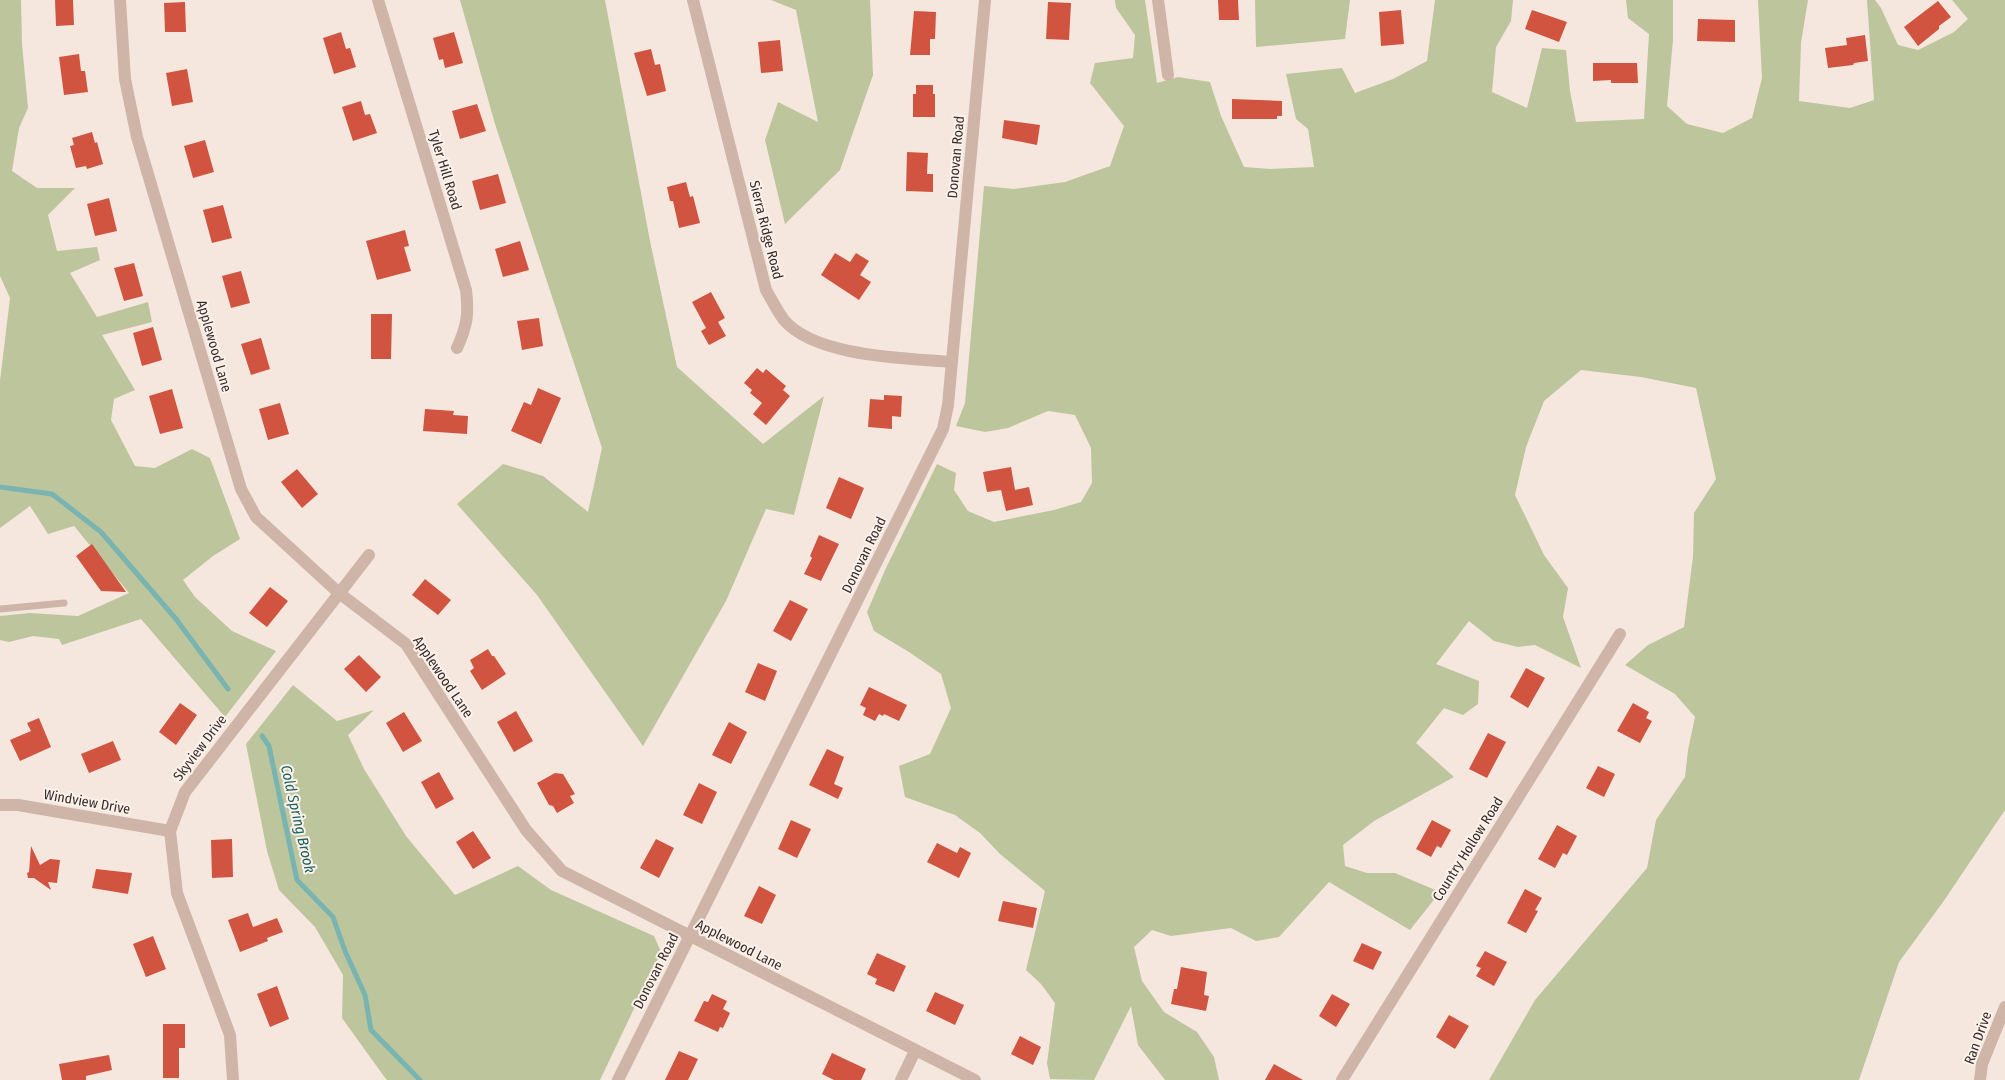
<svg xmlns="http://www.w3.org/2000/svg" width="2005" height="1080" viewBox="0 0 2005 1080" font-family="'Fira Sans Condensed',sans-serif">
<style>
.green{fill:#bcc59c}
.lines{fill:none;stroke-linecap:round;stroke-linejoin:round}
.stream{stroke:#79b4b1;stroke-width:5}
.building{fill:#d05440}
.service{stroke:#ceb5a8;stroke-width:7}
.minor{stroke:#ceb5a8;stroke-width:12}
.labels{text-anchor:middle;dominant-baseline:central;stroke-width:4;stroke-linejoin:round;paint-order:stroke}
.street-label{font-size:14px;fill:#3a2c29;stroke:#fbf2eb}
.water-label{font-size:15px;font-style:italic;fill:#1a605d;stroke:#fbf2eb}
</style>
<rect width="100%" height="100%" fill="#f5e7dd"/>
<!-- green -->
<path class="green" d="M 0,0 L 21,0 L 22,44 L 28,108 L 19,128 L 12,171 L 37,188 L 75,188 L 48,215 L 57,251 L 97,247 L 100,260 L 70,273 L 97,317 L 148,302 L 152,322 L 102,335 L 135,390 L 114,399 L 111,420 L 135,466 L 155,468 L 192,449 L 210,458 L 240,539 L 213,556 L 183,580 L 195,597 L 232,631 L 276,651 L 225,717 L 141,619 L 62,645 L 59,639 L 33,636 L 9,642 L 0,640 L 0,616 L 30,613 L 78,616 L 129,593 L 74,526 L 48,534 L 30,506 L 0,528 L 0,381 L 10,298 L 0,276 Z
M 460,0 L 605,0 L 650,241 L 677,367 L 763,444 L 824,396 L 794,515 L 766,509 L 726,601 L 643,746 L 537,595 L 457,504 L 503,464 L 543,476 L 588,512 L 602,448 L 495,124 Z
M 771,0 L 870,0 L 873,75 L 840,170 L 785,224 L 765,140 L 778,102 L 818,122 L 796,10 Z
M 1115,0 L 1145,0 L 1157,83 L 1178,77 L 1210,82 L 1221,116 L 1244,167 L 1270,169 L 1314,167 L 1308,129 L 1296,119 L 1286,74 L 1342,68 L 1355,93 L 1393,79 L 1427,61 L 1435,0 L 1513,0 L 1511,21 L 1496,47 L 1492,92 L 1527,108 L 1542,48 L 1566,50 L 1570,91 L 1576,122 L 1644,119 L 1649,34 L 1628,18 L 1626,0 L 1673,0 L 1673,40 L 1667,106 L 1687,124 L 1723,133 L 1752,118 L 1762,78 L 1758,0 L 1808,0 L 1801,43 L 1799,101 L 1850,108 L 1874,100 L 1867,0 L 1875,0 L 1881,8 L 1898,45 L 1918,50 L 1954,32 L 1968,19 L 1952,0 L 2005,0 L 2005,810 L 1943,902 L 1899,962 L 1859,1080 L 1489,1080 L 1535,1000 L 1647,868 L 1656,820 L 1685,777 L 1688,750 L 1695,717 L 1675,694 L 1625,665 L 1648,645 L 1684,627 L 1693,557 L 1694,513 L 1716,479 L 1696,388 L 1641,377 L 1581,370 L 1544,401 L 1526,447 L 1515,495 L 1544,555 L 1568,588 L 1563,617 L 1581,668 L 1535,645 L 1518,647 L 1494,641 L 1469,621 L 1436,664 L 1479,681 L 1478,704 L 1463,715 L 1444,708 L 1416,743 L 1454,777 L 1374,821 L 1343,845 L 1345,866 L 1367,873 L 1395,873 L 1440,892 L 1410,930 L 1329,882 L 1279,937 L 1256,941 L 1231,928 L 1171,936 L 1152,930 L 1134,947 L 1142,981 L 1164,1012 L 1197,1032 L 1214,1057 L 1219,1080 L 1165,1080 L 1138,1045 L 1131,1006 L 1094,1080 L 1050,1079 L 1047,1063 L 1055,1003 L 1041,984 L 1026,970 L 1045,891 L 1000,854 L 980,833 L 955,815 L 905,797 L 899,766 L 930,754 L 951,708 L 941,674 L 909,652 L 874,631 L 867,612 L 886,568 L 937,464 L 956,473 L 954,490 L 968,511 L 994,522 L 1054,510 L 1081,502 L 1092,483 L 1091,448 L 1075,415 L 1048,411 L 1008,428 L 985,432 L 956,426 L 965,403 L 984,186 L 1014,189 L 1065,182 L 1110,166 L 1124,126 L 1090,83 L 1095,63 L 1133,58 L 1135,35 L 1116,8 Z
M 1255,0 L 1350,0 L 1345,39 L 1256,47 Z
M 293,685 L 337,721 L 374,710 L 348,735 L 364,769 L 406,836 L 455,895 L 518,866 L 551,890 L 654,936 L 661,952 L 600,1080 L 387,1080 L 383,1075 L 342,1018 L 343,975 L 315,927 L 279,890 L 267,851 L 246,744 Z"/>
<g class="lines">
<!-- stream -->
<path class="stream" d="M 0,487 L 52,494 L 101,532 L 176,619 L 228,689
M 262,736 L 269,746 L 297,880 L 333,917 L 345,951 L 365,995 L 371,1030 L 420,1080"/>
</g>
<!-- building -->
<path class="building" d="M 55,0 L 73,0 L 74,25 L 56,26 Z
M 1218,0 L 1238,0 L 1239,20 L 1219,20 Z
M 1938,1 L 1951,17 L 1939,26 L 1939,29 L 1918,46 L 1904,27 Z
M 185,2 L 186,32 L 165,32 L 164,3 Z
M 1048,2 L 1071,3 L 1069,40 L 1046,39 Z
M 1401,10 L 1404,44 L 1381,46 L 1379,12 Z
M 1532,10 L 1567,22 L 1559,42 L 1525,29 Z
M 914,11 L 936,12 L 935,39 L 930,39 L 930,55 L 910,55 Z
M 1698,19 L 1735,20 L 1735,42 L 1697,41 Z
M 341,32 L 346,49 L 350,48 L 356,67 L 334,74 L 323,38 Z
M 454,32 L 463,63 L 445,68 L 443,59 L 439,60 L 433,38 Z
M 1865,35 L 1868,61 L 1854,63 L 1853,65 L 1828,68 L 1825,48 L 1847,45 L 1846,38 Z
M 780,40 L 783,71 L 761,73 L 758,42 Z
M 651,49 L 655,65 L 660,64 L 666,91 L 647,96 L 634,53 Z
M 79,54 L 81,71 L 85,71 L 88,92 L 64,95 L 59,57 Z
M 1593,63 L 1637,63 L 1638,83 L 1611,83 L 1611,80 L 1593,81 Z
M 187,69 L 193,102 L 172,106 L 166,73 Z
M 916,85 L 933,85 L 933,94 L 935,94 L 935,117 L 913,117 L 913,94 L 916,94 Z
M 1232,99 L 1282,101 L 1282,116 L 1277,116 L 1277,119 L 1232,119 Z
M 361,101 L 365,115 L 370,114 L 377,133 L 353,141 L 342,107 Z
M 477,104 L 486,131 L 460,139 L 452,111 Z
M 1004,120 L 1040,125 L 1037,145 L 1002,138 Z
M 92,132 L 95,143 L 97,142 L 103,164 L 87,169 L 86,166 L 76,168 L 70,146 L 74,145 L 72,138 Z
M 205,140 L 214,172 L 193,178 L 184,146 Z
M 907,152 L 928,153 L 927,174 L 933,174 L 933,192 L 906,191 Z
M 498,174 L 506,203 L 480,210 L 472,181 Z
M 686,182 L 690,197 L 693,196 L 700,223 L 679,228 L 673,201 L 670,201 L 667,187 Z
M 109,198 L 117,231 L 95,236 L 87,204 Z
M 223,205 L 232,238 L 212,243 L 203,210 Z
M 405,230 L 409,246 L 404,247 L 411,271 L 377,280 L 366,241 Z
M 520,241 L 529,270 L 503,277 L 495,249 Z
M 835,253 L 850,262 L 856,253 L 869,261 L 860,275 L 871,282 L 859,300 L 821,275 Z
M 134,263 L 143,296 L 124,301 L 114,268 Z
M 241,271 L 250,303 L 231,308 L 222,276 Z
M 711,292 L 725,318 L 718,322 L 726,336 L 709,345 L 701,331 L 706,328 L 692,302 Z
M 371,314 L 392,314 L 391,359 L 371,359 Z
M 539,318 L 543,346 L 522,350 L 517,321 Z
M 153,327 L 162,360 L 142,366 L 133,333 Z
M 261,338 L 270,369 L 251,375 L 241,344 Z
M 757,368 L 763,373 L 766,369 L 786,386 L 783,390 L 790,396 L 766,425 L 753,414 L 762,403 L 750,393 L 752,390 L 744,383 Z
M 538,388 L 561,398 L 541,444 L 511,431 L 524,402 L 531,405 Z
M 172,389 L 183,428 L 160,434 L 149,396 Z
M 884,395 L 902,396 L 901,417 L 892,416 L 892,429 L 868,427 L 870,399 L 884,400 Z
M 280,403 L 289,434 L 268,440 L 259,409 Z
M 425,409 L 454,411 L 453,415 L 468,416 L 467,434 L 423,431 Z
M 1011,467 L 1015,490 L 1029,487 L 1033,505 L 1006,511 L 1001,490 L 987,492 L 983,472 Z
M 297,469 L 318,494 L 302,508 L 281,482 Z
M 839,477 L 864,488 L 851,519 L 826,508 Z
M 819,535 L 839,544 L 821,581 L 804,574 L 812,558 L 810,556 Z
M 92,544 L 126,592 L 101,591 L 76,556 Z
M 425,579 L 451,600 L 438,615 L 412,595 Z
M 270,587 L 288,601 L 267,627 L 249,613 Z
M 790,600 L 808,609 L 791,641 L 773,631 Z
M 488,649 L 492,656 L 494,656 L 506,674 L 482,690 L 470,671 L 474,668 L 470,660 Z
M 359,655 L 381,677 L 366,692 L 344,669 Z
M 758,663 L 777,671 L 765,701 L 745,692 Z
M 1526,668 L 1545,678 L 1528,708 L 1510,697 Z
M 869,687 L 907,705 L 899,721 L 884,714 L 883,716 L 879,714 L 875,721 L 863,715 L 866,708 L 860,705 Z
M 180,703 L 197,715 L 176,745 L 159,732 Z
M 1633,703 L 1649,712 L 1646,718 L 1652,721 L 1640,743 L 1617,731 Z
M 516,711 L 533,741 L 514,752 L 497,722 Z
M 404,712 L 422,741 L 403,752 L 386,723 Z
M 39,718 L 51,747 L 20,761 L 10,740 L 31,731 L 27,723 Z
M 729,722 L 747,732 L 731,764 L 712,755 Z
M 1488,733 L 1506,742 L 1487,778 L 1469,769 Z
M 113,741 L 121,760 L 89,773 L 81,754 Z
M 827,749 L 844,757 L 834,784 L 843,788 L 838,799 L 809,785 Z
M 1598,766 L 1615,774 L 1604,797 L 1586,788 Z
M 439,772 L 454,799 L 436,809 L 421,782 Z
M 555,773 L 563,774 L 575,794 L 570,796 L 574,803 L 557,813 L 553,806 L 549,805 L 537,783 Z
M 699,783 L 717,792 L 702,824 L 683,815 Z
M 791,820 L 811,829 L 797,858 L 778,849 Z
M 1432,820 L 1451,830 L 1441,848 L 1437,846 L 1431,857 L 1416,849 Z
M 1557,825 L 1577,836 L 1567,855 L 1563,853 L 1555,868 L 1538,859 Z
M 473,831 L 491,858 L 473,869 L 456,842 Z
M 232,839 L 233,877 L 212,878 L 211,840 Z
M 656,839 L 674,848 L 659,878 L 640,868 Z
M 937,843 L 957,853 L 960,847 L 971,853 L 959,878 L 927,862 Z
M 31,846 L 40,865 L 50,859 L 60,860 L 57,883 L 48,882 L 51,890 L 34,878 L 28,878 L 27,873 L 29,872 Z
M 96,869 L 132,873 L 128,894 L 92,888 Z
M 759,886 L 776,895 L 762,924 L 744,916 Z
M 1525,889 L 1542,898 L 1535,910 L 1538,911 L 1526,933 L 1507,923 Z
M 1003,901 L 1037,908 L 1033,928 L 998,921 Z
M 248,913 L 253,927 L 277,918 L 283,932 L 267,938 L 268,941 L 240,952 L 228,920 Z
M 153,936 L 166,969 L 146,977 L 133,944 Z
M 1362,943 L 1382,952 L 1373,970 L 1353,961 Z
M 1485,951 L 1507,962 L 1494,986 L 1476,976 L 1481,968 L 1476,966 Z
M 877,953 L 906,966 L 894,992 L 875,984 L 877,979 L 867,974 Z
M 1181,967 L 1207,972 L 1204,995 L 1209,996 L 1206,1011 L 1171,1004 L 1174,989 L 1177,989 Z
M 277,986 L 289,1019 L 270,1027 L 257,994 Z
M 935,992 L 964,1005 L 955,1025 L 926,1011 Z
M 712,994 L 727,1001 L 723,1009 L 730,1013 L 723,1028 L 720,1027 L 718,1032 L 694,1021 L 704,1001 L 708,1002 Z
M 1332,994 L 1350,1004 L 1336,1027 L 1319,1016 Z
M 1449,1015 L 1469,1026 L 1455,1049 L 1436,1037 Z
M 163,1024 L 185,1024 L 185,1048 L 179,1048 L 179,1078 L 163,1078 Z
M 1020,1036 L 1041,1047 L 1033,1065 L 1011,1054 Z
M 679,1051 L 698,1059 L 688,1080 L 665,1080 Z
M 832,1053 L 866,1069 L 861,1080 L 834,1080 L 822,1074 Z
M 109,1055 L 112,1070 L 86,1076 L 86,1080 L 62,1080 L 59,1064 Z
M 1274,1064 L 1303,1080 L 1265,1080 Z"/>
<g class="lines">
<!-- service -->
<path class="service" d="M 0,609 L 64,603"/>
<!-- minor -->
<path class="minor" d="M 120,0 L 125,79 L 137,137 L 241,489 L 256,517 L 339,593 L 406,644 L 526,830 L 562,871 L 975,1080
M 378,0 L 466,290 C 469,314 467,326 457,348
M 693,0 L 766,290 C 772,300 777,311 784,320 C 815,357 906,358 952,362
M 1158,0 L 1168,75
M 0,805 L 18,805 L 170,831
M 233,1080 L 230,1035 L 177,893 L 170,831 L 185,792 L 369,555
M 618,1080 L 943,429 L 948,405 L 985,0
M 901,1080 L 915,1051
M 1342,1080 L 1620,634
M 1980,1080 L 1982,1064 L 2005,1007"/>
</g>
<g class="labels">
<!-- street labels -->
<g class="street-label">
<text transform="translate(956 157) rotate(-85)">Donovan Road</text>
<text transform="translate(445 170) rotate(73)">Tyler Hill Road</text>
<text transform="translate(766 230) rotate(76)">Sierra Ridge Road</text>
<text transform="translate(214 346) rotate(74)">Applewood Lane</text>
<text transform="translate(864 555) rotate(-64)">Donovan Road</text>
<text transform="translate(443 677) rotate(56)">Applewood Lane</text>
<text transform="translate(200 748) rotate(-53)">Skyview Drive</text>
<text transform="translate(87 802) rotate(10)">Windview Drive</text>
<text transform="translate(1468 849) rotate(-58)">Country Hollow Road</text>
<text transform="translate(739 945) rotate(27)">Applewood Lane</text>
<text transform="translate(656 971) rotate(-63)">Donovan Road</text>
<text transform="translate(1978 1038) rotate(-70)">Ran Drive</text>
</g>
<!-- water labels -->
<g class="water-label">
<text transform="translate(298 819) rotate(77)">Cold Spring Brook</text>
</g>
</g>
</svg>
